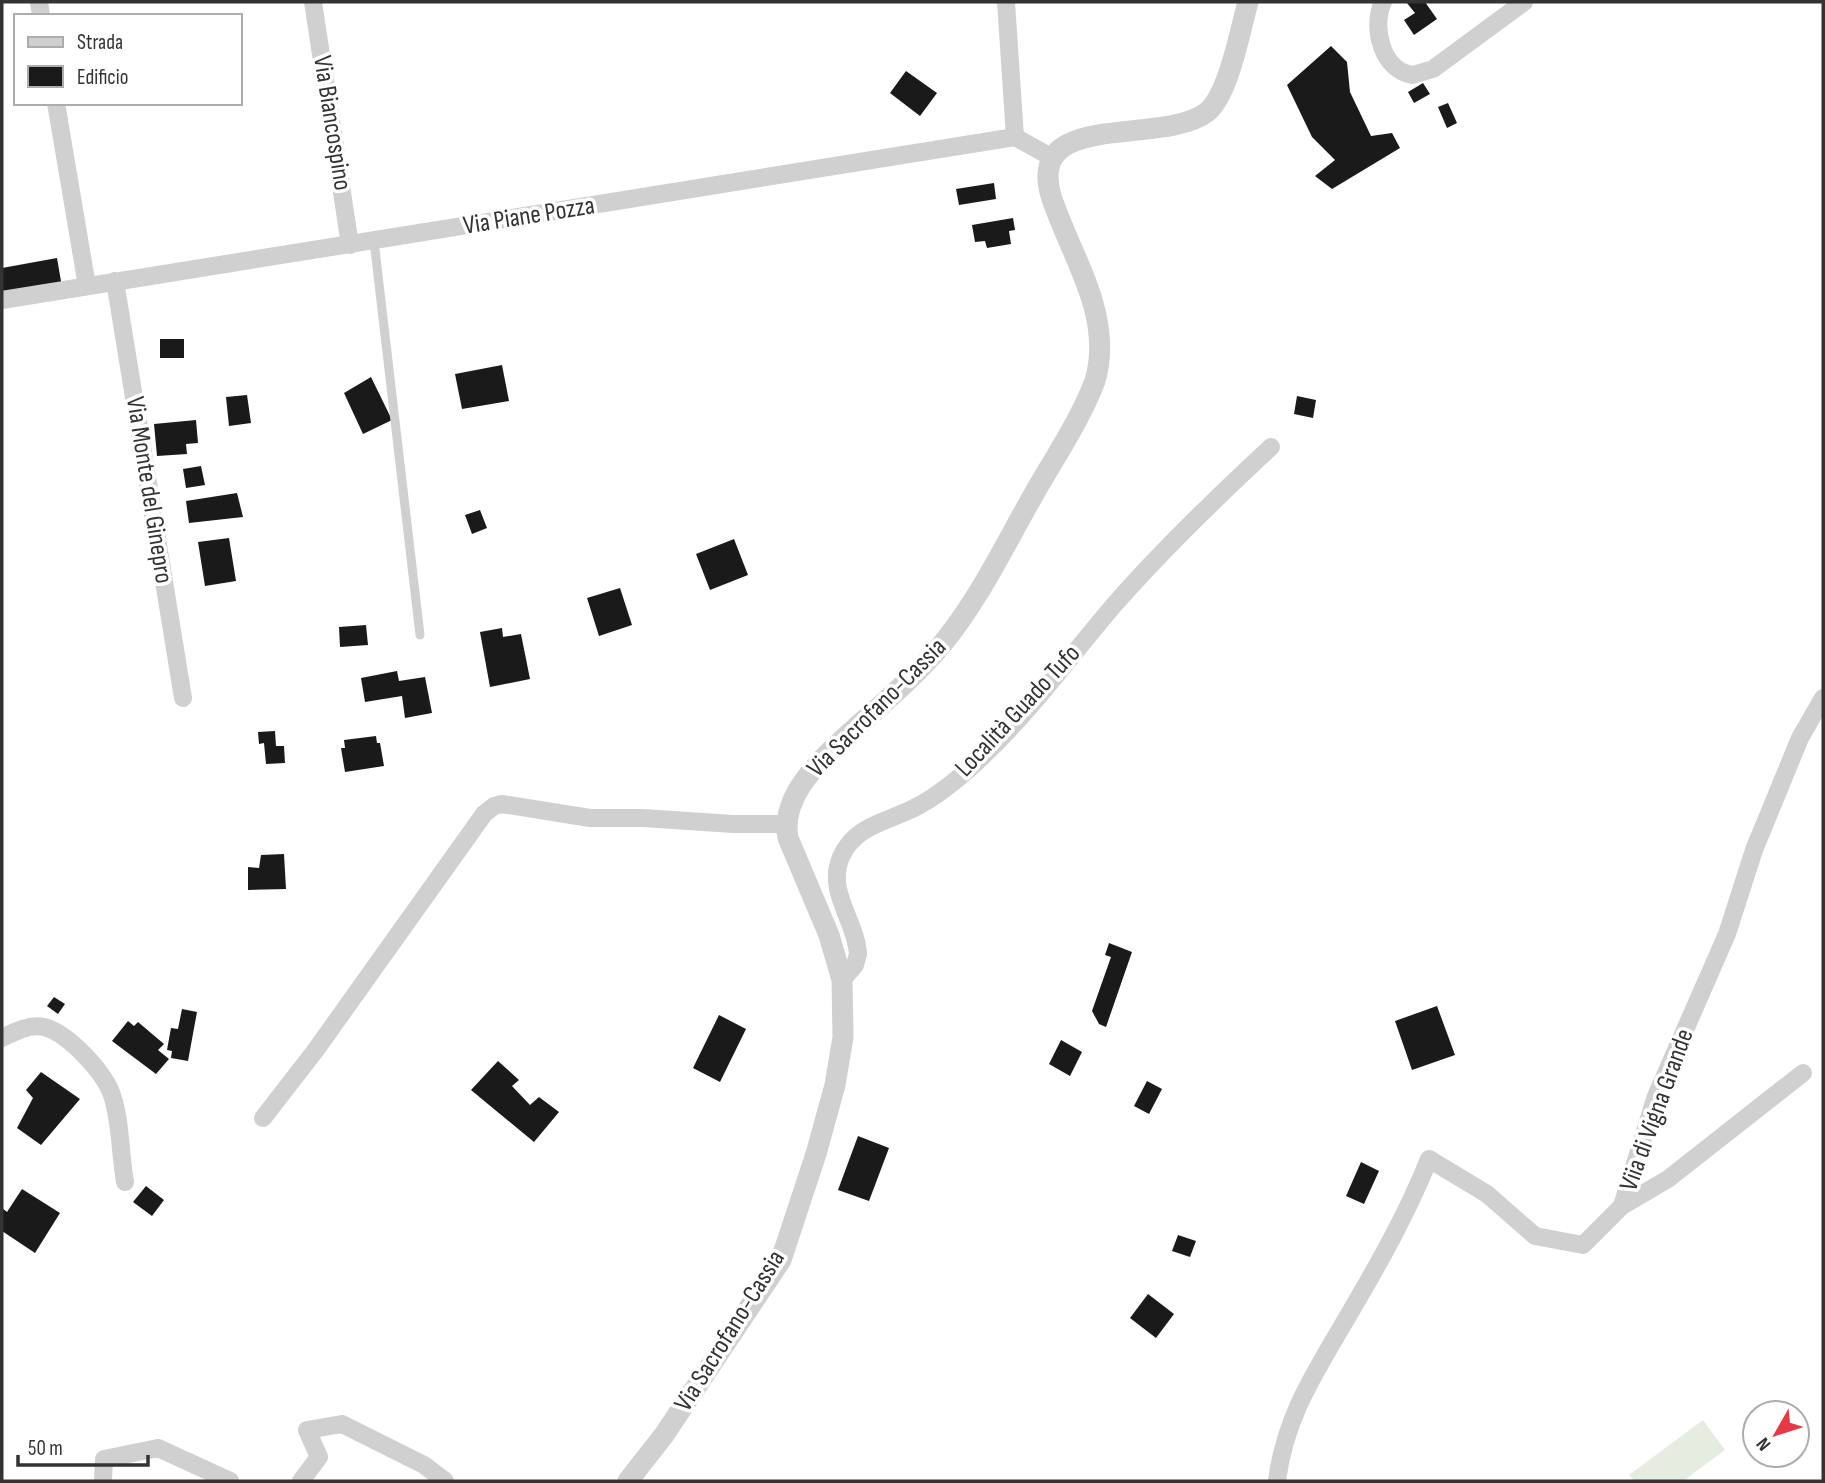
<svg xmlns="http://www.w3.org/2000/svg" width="1825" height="1483" viewBox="0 0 1825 1483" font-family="'Sofia Sans Condensed',sans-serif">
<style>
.green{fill:#e6ecdf}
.building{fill:#1a1a1a}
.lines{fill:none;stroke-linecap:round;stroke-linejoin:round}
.service{stroke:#d0d0d0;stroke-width:9}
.minor{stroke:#d0d0d0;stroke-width:18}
.tertiary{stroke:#d0d0d0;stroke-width:21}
.labels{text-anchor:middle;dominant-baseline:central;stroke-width:7;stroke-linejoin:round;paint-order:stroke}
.street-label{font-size:26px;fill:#333;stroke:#fff}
</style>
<rect width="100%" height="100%" fill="#fff"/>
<!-- green -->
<path class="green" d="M 1703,1420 L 1725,1450 L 1683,1481 L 1634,1481 L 1629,1475 Z"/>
<!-- building -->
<path class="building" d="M 1409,2 L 1425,2 L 1437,19 L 1414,35 L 1404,20 L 1415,13 L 1407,3 Z
M 1331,46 L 1347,62 L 1350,92 L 1371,136 L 1392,133 L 1400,148 L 1332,189 L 1315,176 L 1335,160 L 1312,137 L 1287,85 Z
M 906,71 L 937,93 L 920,116 L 890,93 Z
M 1423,83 L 1430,94 L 1414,103 L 1408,92 Z
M 1448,103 L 1457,123 L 1447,128 L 1438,107 Z
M 994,183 L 996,199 L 959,205 L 956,189 Z
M 1013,218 L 1015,230 L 1009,231 L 1011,244 L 987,248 L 985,241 L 975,242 L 972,225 Z
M 57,258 L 62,287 L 2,298 L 2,268 Z
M 160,339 L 184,339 L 184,358 L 160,358 Z
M 502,365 L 509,401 L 462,409 L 455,374 Z
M 371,377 L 392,420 L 363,434 L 344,393 Z
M 247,395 L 251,423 L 229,426 L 226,397 Z
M 1297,396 L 1316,400 L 1313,418 L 1294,414 Z
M 196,420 L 198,443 L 186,444 L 187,454 L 157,456 L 154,424 Z
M 201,466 L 205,485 L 186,488 L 183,469 Z
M 237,493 L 243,517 L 189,523 L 186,501 Z
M 480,510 L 487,528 L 472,534 L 465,515 Z
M 229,538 L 236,581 L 205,586 L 198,542 Z
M 734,539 L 748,575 L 710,590 L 696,554 Z
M 620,588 L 632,625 L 599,636 L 587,598 Z
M 366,625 L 368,645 L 340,647 L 339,627 Z
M 502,628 L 503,637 L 521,634 L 530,679 L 490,687 L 480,632 Z
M 397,671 L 399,681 L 425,677 L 432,713 L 405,718 L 402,696 L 365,702 L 361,678 Z
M 275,731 L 276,746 L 284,746 L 285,763 L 266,764 L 264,743 L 259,744 L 258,732 Z
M 376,736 L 377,743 L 380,743 L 384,766 L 345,772 L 341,748 L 345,748 L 344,740 Z
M 284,854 L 286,889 L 248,890 L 248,867 L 259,868 L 261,855 Z
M 1109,943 L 1132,952 L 1106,1027 L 1099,1024 L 1092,1011 L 1111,957 L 1105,955 Z
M 54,997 L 65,1004 L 58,1014 L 47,1006 Z
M 1437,1006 L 1455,1055 L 1412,1070 L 1395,1021 Z
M 182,1009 L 197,1012 L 188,1061 L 171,1058 L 172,1051 L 167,1050 L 171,1028 L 178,1029 Z
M 719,1015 L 746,1029 L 720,1082 L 693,1068 Z
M 128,1021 L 134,1026 L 138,1022 L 164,1044 L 158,1050 L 169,1059 L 156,1074 L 112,1041 Z
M 1061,1040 L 1082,1052 L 1070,1076 L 1049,1064 Z
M 498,1061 L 519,1080 L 512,1086 L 530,1105 L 539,1097 L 559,1112 L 534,1142 L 471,1090 Z
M 41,1072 L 80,1099 L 41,1145 L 17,1128 L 33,1098 L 26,1090 Z
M 1147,1081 L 1162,1089 L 1149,1114 L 1134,1106 Z
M 858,1136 L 889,1148 L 869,1201 L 838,1190 Z
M 1361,1162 L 1379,1171 L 1364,1204 L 1346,1196 Z
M 146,1186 L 164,1200 L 152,1216 L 133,1202 Z
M 22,1189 L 60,1213 L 35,1253 L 2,1231 L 2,1208 L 7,1212 Z
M 1178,1235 L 1196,1241 L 1190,1257 L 1172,1251 Z
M 1148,1294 L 1174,1314 L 1156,1338 L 1130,1318 Z"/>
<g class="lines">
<!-- service -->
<path class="service" d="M 374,241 L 420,635"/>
<!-- minor -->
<path class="minor" d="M 39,2 L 41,16
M 313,2 L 350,245
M 1006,2 L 1015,137
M 1383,2 C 1371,27 1382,71 1413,75 L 1433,69 L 1524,2
M 56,103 L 87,286
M 115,281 L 183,698
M 2,300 L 1015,137 L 1051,157
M 842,980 L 855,965 L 858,954 C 856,920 826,892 841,857 C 855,825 887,822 914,808 C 935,798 953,783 970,768 C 1024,720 1067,660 1114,605 C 1163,549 1216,498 1271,447
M 2,1038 C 14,1032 29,1024 44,1027 C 68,1033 104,1072 112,1095 C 121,1122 120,1154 125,1182
M 263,1118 L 315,1051 L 484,814 L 494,806 L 502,804 L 590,818 L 643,818 L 733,824 L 786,824
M 1622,1206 L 1668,1179 L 1803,1073
M 103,1481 L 104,1459 L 158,1448 L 230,1481
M 301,1481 L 319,1457 L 307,1430 L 342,1424 L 424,1465 L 445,1481
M 1277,1481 C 1285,1416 1316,1371 1348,1316 C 1378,1265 1407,1214 1429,1159 L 1487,1194 L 1535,1236 L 1583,1245 L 1622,1206 L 1656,1096 L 1727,934 L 1754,850 L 1800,738 L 1823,698"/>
<!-- tertiary -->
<path class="tertiary" d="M 628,1481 L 664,1435 L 781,1260 L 816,1154 L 835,1085 L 843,1037 L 842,980 L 829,935 L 788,838 C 781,800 813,767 838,744 C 872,712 909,683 939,648 C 978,602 1004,546 1034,494 C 1055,457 1080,420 1095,381 C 1114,315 1071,257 1051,196 C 1026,108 1162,147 1207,112 C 1229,94 1240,30 1248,2"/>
</g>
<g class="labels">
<!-- street labels -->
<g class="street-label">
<text transform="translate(332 123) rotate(81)">Via Biancospino</text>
<text transform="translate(529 216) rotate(-9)">Via Piane Pozza</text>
<text transform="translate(149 490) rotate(81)">Via Monte del Ginepro</text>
<text transform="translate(877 708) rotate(-45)">Via Sacrofano-Cassia</text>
<text transform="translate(1018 711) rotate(-47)">Località Guado Tufo</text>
<text transform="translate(1657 1110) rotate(-70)">Viia di Vigna Grande</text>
<text transform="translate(730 1331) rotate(-58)">Via Sacrofano-Cassia</text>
</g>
</g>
<!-- border -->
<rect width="1825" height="1483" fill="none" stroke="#333333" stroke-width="7"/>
<!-- legend -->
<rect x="14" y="14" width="228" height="91" fill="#ffffff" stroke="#adadad" stroke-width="2"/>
<rect x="28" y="37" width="35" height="10" fill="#d0d0d0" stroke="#adadad" stroke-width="2"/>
<text x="77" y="49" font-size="21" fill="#333333">Strada</text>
<rect x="28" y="66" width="35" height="21" fill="#1a1a1a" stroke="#adadad" stroke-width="2"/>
<text x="77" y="84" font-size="21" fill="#333333">Edificio</text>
<!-- north arrow -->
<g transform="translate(1776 1434) rotate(231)"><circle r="33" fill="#ffffff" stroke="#adadad" stroke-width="2"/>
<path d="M0-5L12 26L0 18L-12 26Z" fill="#e63946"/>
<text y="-10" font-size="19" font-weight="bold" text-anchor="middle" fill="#333333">N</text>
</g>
<!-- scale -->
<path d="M18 1455v10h130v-10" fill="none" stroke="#333333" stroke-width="3.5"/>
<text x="28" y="1455" font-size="21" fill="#333333" stroke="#ffffff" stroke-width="5" paint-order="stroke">50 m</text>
</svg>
